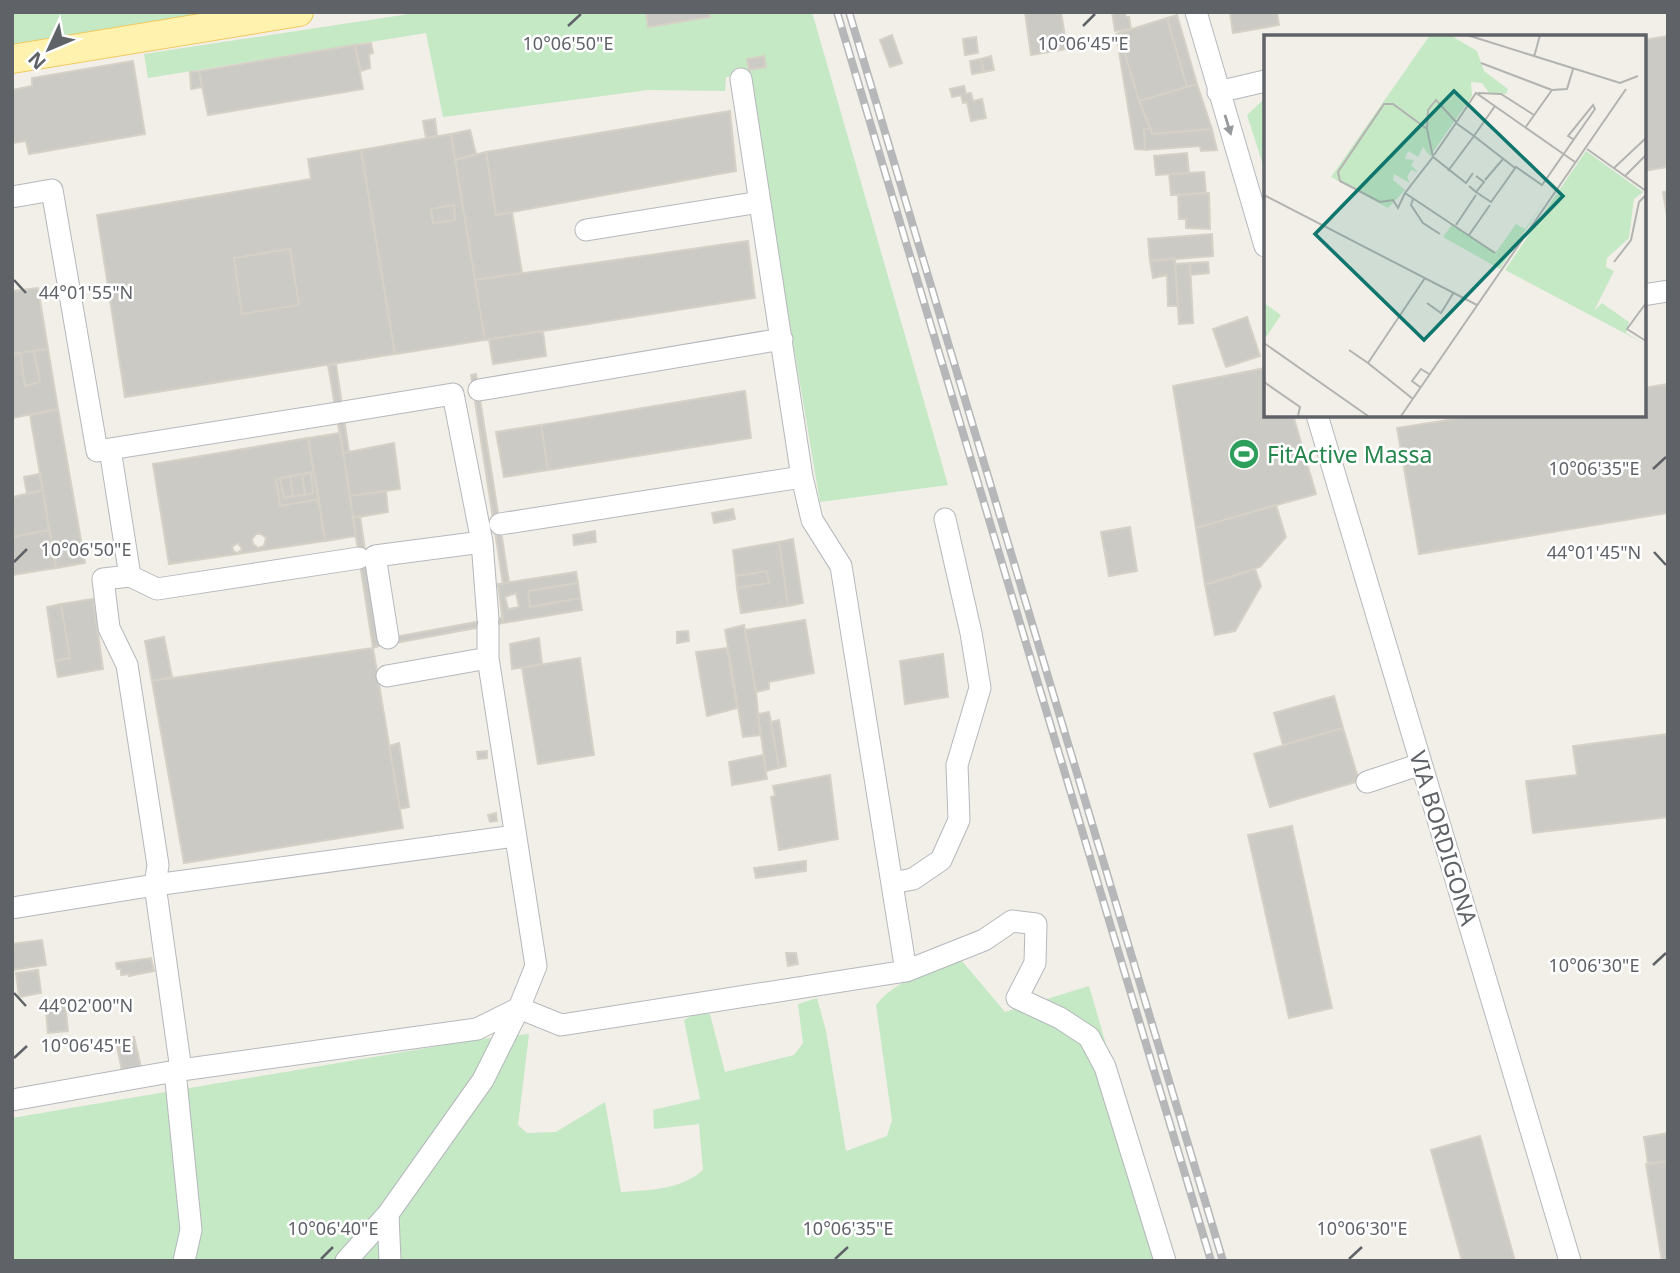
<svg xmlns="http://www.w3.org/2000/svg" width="1680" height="1273" viewBox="0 0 1680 1273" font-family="'Noto Sans',sans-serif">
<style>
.green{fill:#c5e8c5}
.building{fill:#cccac5;stroke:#d6d1c6;stroke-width:2;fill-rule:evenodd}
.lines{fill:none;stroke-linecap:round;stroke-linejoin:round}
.minor-casing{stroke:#b5b8bc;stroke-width:23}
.major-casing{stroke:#f2c960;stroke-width:30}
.minor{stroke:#fff;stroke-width:21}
.major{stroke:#fff2af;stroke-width:28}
.rail-casing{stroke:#b6b7b8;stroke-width:8}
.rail{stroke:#fff;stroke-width:5;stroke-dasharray:16;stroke-linecap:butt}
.oneway{fill:#979a9d}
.ticks{fill:none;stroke:#5f6368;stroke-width:2.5}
.labels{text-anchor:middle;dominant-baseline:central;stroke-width:5;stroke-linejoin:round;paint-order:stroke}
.leisure-label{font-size:23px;fill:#27864d;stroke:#fff;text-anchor:start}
.street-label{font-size:23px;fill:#5f6368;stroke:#fff}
.inset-road{fill:none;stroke:#b3b3b1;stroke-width:2}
.view{fill:#0f766e;fill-opacity:0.15;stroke:#0f766e;stroke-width:3.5}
.inset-edge{fill:none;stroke:#5f6368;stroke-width:3.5}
.ticks-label{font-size:18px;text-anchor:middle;fill:#5f6368;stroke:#fff;stroke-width:5;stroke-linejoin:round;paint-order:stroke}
</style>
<rect width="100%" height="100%" fill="#f1efe8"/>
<!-- green -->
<path class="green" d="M 12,12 L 217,12 L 12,47 Z
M 422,12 L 812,12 L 948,485 L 820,502 L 748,76 L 726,77 L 725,91 L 648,90 L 443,117 L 426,33 L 148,78 L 144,54 Z
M 1262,101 L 1265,103 L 1264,168 L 1247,115 Z
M 962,961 L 1005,1012 L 1089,986 L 1169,1261 L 12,1261 L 12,1118 L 480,1039 L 529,1034 L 518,1125 L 527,1133 L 556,1132 L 605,1102 L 621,1192 C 650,1190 681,1190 703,1170 L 699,1124 L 654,1129 L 653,1110 L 700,1099 L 684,1020 L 697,1013 L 710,1014 L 725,1072 L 794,1055 L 803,1043 L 798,1004 L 817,998 L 826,1031 L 846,1151 L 887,1136 L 892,1120 L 876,1005 C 896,980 931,969 962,961 Z"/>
<!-- building -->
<path class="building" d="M 646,12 L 709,12 L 710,17 L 648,27 Z
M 1025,12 L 1061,12 L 1067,49 L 1031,55 Z
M 1112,12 L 1125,12 L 1126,17 L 1129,17 L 1131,29 L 1115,31 Z
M 1230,12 L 1277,12 L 1279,25 L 1233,33 Z
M 1177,15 L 1197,84 L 1187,87 L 1167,18 Z
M 1167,18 L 1187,87 L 1139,101 L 1119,33 Z
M 1119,33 L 1139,101 L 1151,129 L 1144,129 L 1145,150 L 1135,149 L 1116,34 Z
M 892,35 L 902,63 L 890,67 L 880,40 Z
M 1668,36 L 1668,167 L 1643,171 L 1643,40 Z
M 976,37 L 978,53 L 965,55 L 963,39 Z
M 371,43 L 373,53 L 369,54 L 370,68 L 361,71 L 355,45 Z
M 355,45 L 363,89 L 208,115 L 199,71 Z
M 764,56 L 766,67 L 749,70 L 747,59 Z
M 991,56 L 994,70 L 984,72 L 981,59 Z
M 981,59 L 984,72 L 972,74 L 970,61 Z
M 133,61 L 145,134 L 29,154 L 26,141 L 12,143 L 12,90 L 32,86 L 32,78 Z
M 199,71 L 202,87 L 191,89 L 190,72 Z
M 1197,84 L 1212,129 L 1152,134 L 1139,101 Z
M 964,86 L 966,94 L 971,93 L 973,101 L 982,99 L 986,118 L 971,121 L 967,102 L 963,103 L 961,95 L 952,97 L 950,89 Z
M 730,111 L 736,171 L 496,215 L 486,152 Z
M 435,119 L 437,136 L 426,138 L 423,121 Z
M 1144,129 L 1151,129 L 1152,134 L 1212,129 L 1217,150 L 1201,151 L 1200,146 L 1145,150 Z
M 470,130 L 476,154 L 455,160 L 451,134 Z
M 451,134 L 485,340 L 395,354 L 361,150 ZM 454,205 L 455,220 L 433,223 L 431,209 Z
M 361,150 L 395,354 L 125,397 L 97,215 L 311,179 L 308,159 ZM 290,249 L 299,305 L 242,314 L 234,258 Z
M 486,152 L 496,215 L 512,212 L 522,273 L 475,280 L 455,160 Z
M 1187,153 L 1189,173 L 1156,175 L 1154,156 Z
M 1204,172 L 1206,193 L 1171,195 L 1169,174 Z
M 1668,191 L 1668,222 L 1663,192 Z
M 1209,193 L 1210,229 L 1186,228 L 1186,219 L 1179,219 L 1178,195 Z
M 454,205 L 455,220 L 433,223 L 431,209 Z
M 1212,234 L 1213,256 L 1150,261 L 1148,239 Z
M 748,241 L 755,298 L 485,340 L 475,280 Z
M 290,249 L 299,305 L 242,314 L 234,258 Z
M 1175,258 L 1178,306 L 1168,306 L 1167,275 L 1153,278 L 1150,261 Z
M 1208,262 L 1209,273 L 1190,275 L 1190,263 Z
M 1190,263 L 1193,323 L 1179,324 L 1175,264 Z
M 38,288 L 48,349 L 12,354 L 12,291 Z
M 1247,317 L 1260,356 L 1226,367 L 1213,329 Z
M 543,331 L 546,356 L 493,364 L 489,339 Z
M 48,349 L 58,409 L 12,418 L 12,354 L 20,353 L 25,386 L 40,382 L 34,351 Z
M 34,351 L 40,382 L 25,386 L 20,353 Z
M 336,364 L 349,452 L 343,453 L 328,365 Z
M 1265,368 L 1265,415 L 1293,415 L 1316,494 L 1196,528 L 1173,386 Z
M 476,374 L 509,582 L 503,584 L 471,375 Z
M 1668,384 L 1668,513 L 1419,554 L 1397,428 L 1479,415 L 1643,415 L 1643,388 Z
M 745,391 L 751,438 L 548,470 L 541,425 Z
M 58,409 L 85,563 L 56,568 L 30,415 Z
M 541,425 L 548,470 L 504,477 L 496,432 Z
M 340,433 L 356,536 L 325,541 L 308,438 Z
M 308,438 L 314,472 L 276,479 L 280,506 L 319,499 L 325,541 L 169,564 L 153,464 ZM 256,534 L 261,534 L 266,538 L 264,546 L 258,548 L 253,544 L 252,539 ZM 238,543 L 242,549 L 238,553 L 234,552 L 232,547 Z
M 394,443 L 400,489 L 350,496 L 343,453 Z
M 311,472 L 314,472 L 319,499 L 280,506 L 276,479 L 280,478 L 284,498 L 313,493 Z
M 311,472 L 313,493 L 305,495 L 302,474 Z
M 39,474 L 43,490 L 27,494 L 24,477 Z
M 302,474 L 305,495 L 293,496 L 290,476 Z
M 290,476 L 293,496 L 284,498 L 280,478 Z
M 43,490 L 49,530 L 12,537 L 12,497 Z
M 386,491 L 388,512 L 353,518 L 350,496 Z
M 1276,505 L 1286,537 L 1260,567 L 1205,585 L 1196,528 Z
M 733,509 L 735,519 L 714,523 L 712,513 Z
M 360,516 L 379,646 L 373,648 L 353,518 Z
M 1130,527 L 1137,571 L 1109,576 L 1101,532 Z
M 49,530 L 56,568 L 12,575 L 12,537 Z
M 595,531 L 596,542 L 574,545 L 573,535 Z
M 793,539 L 803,603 L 788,606 L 779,542 Z
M 779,542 L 788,606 L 741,613 L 737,588 L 769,583 L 767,571 L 736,576 L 733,550 Z
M 1255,569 L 1261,586 L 1235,631 L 1215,635 L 1205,585 Z
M 767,571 L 769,583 L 737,588 L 736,576 Z
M 576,572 L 578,583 L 528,591 L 530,607 L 580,598 L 582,610 L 503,623 L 498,584 ZM 516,593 L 519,607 L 508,609 L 505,597 Z
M 578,583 L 580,598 L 530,607 L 528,591 Z
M 93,599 L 103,669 L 58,677 L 55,661 L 70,658 L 61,604 Z
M 61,604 L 70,658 L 55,661 L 47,607 Z
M 503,617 L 503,623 L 379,646 L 378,640 Z
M 805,620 L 814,673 L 769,682 L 769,689 L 756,692 L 745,630 Z
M 744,625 L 756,692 L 760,735 L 743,737 L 725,630 Z
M 688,631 L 689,641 L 677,643 L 677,632 Z
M 164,637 L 172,677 L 152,681 L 145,641 Z
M 539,638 L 542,664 L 512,669 L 510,644 Z
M 373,648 L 403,828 L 184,863 L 152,681 Z
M 727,648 L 737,708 L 707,716 L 696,652 Z
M 943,654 L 948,697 L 905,704 L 900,661 Z
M 580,658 L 594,755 L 538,764 L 522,668 Z
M 1334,696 L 1343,728 L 1283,745 L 1274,713 Z
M 769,712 L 779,768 L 766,771 L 758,714 Z
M 779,720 L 786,766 L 779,768 L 771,722 Z
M 1343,728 L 1359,781 L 1270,807 L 1254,754 Z
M 1668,734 L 1668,817 L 1533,833 L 1526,781 L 1577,775 L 1573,746 Z
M 399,743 L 409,807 L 400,809 L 389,746 Z
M 487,751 L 487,758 L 478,759 L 477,752 Z
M 763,755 L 767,779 L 732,785 L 729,762 Z
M 830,775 L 838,839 L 779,850 L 771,797 L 775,796 L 773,786 Z
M 496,813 L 497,821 L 490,822 L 488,815 Z
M 1292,826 L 1332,1008 L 1289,1018 L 1248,835 Z
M 806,861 L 806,871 L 756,878 L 754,868 Z
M 42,940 L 46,965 L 12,970 L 12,944 Z
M 786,953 L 796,953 L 798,964 L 788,966 Z
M 151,958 L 154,971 L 129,976 L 129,974 L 121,975 L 121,969 L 117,969 L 116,963 Z
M 38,970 L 41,993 L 19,997 L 16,973 Z
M 65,999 L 68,1031 L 48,1033 L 45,1002 Z
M 134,1037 L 141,1067 L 122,1071 L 116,1041 Z
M 1668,1133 L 1668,1161 L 1648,1164 L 1644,1137 Z
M 1480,1136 L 1515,1261 L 1462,1261 L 1431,1150 Z
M 1668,1161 L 1668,1261 L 1662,1261 L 1646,1164 Z"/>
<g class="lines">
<!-- minor casing -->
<g class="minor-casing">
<path id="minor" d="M 1196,12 L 1265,246
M 1218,92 L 1265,81
M 12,197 L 52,190 L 97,451 L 337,413
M 586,230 L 760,202
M 1643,295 L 1668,291
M 479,390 L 782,339
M 343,412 L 453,394 L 482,542
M 1317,415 L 1570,1261
M 500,524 L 802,477
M 130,576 L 157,589 L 359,558
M 388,638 L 375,556 L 482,542 L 488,619
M 488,658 L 488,626
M 387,676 L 488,658 L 536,966 L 519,1008 L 561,1025 L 906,971 L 841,566 L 812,520 L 802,477 L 741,79
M 1367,782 L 1421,764
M 892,883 L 913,879 L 941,860 L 959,820 L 957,765 L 980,688 L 971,633 L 945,519
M 12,908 L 155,885 L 158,865 L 127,665 L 109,628 L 103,579 L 130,576 L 110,449
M 906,971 L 984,940 L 1012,921 L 1036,924 L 1035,963 L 1017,998 L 1060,1018 L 1089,1037 L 1105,1067 L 1165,1261
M 181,1070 L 477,1029 L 519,1008
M 175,1071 L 191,1230 L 184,1261
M 12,1100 L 181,1070 L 155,885 L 515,836
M 388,1214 L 390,1261
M 346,1261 L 388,1214 L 483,1080 L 519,1008"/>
</g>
<!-- major casing -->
<g class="major-casing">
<path id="major" d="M 12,59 L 299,12"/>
</g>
<!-- minor -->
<use href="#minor" class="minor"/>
<!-- major -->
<use href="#major" class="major"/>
<!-- rail casing -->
<g class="rail-casing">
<path id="rail" d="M 837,12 L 1211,1261
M 849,12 L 1223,1261"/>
</g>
<!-- rail -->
<use href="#rail" class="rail"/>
</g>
<!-- one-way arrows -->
<defs><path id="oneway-solid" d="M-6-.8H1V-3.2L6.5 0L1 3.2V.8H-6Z" transform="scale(1.75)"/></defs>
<use class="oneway" href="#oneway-solid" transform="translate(1228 125) rotate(73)"/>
<!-- ticks -->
<path class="ticks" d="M 568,26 L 581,14M 1083,26 L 1095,14M 14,280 L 26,293M 1653,469 L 1666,457M 1654,552 L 1666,565M 14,562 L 27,549M 1653,965 L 1666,953M 14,993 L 26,1006M 14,1058 L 27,1046M 321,1259 L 333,1247M 835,1259 L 848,1247M 1349,1259 L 1362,1247"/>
<!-- icons -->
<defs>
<g id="stadium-disc" transform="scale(1.575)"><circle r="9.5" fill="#2e9e5b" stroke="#fff"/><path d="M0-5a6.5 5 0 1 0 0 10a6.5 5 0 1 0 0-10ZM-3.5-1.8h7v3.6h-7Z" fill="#fff"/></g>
</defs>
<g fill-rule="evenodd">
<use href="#stadium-disc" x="1244" y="454"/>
</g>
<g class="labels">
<!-- leisure labels -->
<g class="leisure-label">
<text x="1267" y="454">FitActive Massa</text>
</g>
<!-- street labels -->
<g class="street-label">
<text transform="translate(1444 838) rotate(73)">VIA BORDIGONA</text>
</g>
</g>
<!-- overview -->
<g transform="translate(1264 35)">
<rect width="382" height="382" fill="#f1efe8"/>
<path d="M 166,0 L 186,0 L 213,16 L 220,36 L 244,54 L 242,59 L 225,58 L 218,48 L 207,47 L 208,61 L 166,121 L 159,112 L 154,122 L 145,116 L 142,120 L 141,124 L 150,125 L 147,130 L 154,137 L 147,135 L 143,142 L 146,148 L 130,139 L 129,145 L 141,155 L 124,173 L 67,142 ZM 322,116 L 379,157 L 370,164 L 365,203 L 343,223 L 342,232 L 350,236 L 330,276 L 338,268 L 365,287 L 362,298 L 381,309 L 241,235 ZM 280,167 L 236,234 L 179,202 L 188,190 L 232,217 L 252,189 L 261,194 ZM 0,268 L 17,280 L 2,302 L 0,301 Z" fill="#c5e8c5"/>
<path class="inset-road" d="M 203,0 L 356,48 L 374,41M 270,22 L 276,0M 217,28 L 288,55M 214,58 L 237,59 L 270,80M 231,71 L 210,101 L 251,133M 261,93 L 288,55 L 303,54 L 309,34M 323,114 L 382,156M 170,120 L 192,88M 169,122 L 163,94 L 164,75 L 172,65 L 192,87M 350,133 L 382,103M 184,136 L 210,101 L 192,88 L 212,58 L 311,127M 209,138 L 202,148 L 169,122 L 141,158 L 231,218M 361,141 L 382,120M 221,145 L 239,124M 205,151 L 212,157 L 220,147 L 212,141M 235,156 L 252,132 L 278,150 L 331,74 L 329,70 L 304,101 L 309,104M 212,157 L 227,167 L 235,156M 141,158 L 134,173 L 129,165 L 116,167 L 76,146 L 74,137 L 120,69 L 129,69 L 163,94M 0,160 L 213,270M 149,164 L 147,170 L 159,188 L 176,199M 192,190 L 212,160M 205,200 L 226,170M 350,227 L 367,205 L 375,167 L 382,160M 163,268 L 177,278 L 190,257M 382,268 L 363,294 L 382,306M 0,308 L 104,381M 85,315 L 104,328M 0,347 L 36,372 L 34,381M 156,352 L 148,346 L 157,334 L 165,339M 149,364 L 104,328 L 161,243M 137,381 L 362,54"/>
<path class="view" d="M 190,56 L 299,161 L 160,305 L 51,199 Z"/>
<rect width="382" height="382" class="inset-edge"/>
</g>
<g class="ticks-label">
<text x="568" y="50">10°06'50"E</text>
<text x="1083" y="50">10°06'45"E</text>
<text x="86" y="299">44°01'55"N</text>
<text x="1594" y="475">10°06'35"E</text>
<text x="86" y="556">10°06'50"E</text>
<text x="1594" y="559">44°01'45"N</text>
<text x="1594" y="972">10°06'30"E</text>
<text x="86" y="1012">44°02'00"N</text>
<text x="86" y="1052">10°06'45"E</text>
<text x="333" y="1235">10°06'40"E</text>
<text x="848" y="1235">10°06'35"E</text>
<text x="1362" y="1235">10°06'30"E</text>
</g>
<!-- border -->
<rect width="1680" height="1273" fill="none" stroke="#5f6368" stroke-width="28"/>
<!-- north arrow -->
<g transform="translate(49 49) rotate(226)" stroke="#ffffff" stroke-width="5" paint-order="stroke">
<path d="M0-5L12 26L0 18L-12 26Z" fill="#5f6368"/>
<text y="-10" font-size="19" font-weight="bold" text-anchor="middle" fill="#5f6368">N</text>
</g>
</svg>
